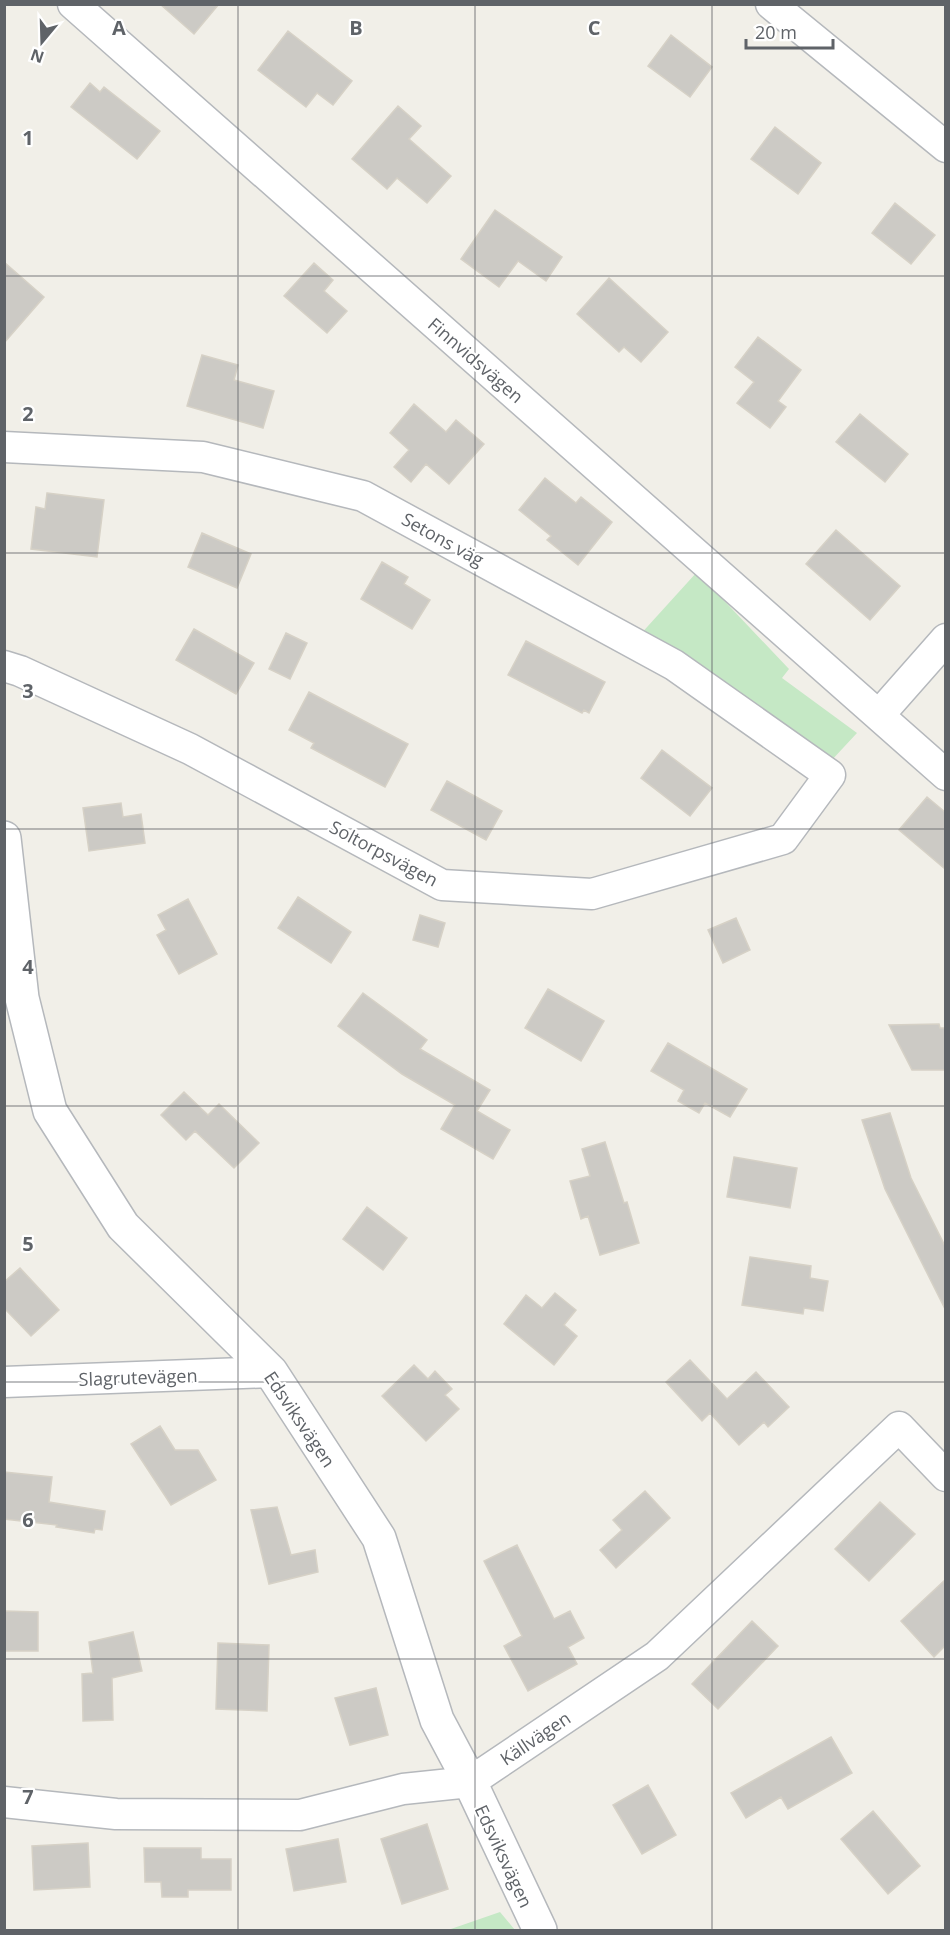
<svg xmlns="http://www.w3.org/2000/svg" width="950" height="1935" viewBox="0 0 950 1935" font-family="'Open Sans',sans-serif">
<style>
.green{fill:#c5e8c5}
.building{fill:#cccac5;stroke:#d6d1c6;stroke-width:1.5}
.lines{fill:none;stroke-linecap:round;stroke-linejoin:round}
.minor-casing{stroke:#b5b8bc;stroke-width:33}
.tertiary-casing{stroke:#b5b8bc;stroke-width:36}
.minor{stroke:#fff;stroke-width:30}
.tertiary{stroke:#fff;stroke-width:33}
.grid{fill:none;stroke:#5f6368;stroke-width:1.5;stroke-opacity:0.55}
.labels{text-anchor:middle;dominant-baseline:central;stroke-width:4.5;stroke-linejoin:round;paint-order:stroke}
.street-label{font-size:18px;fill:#5f6368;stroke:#fff}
.grid-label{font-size:20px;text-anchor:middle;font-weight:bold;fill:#5f6368;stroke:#fff;stroke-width:4.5;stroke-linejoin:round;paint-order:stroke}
</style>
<rect width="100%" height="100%" fill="#f1efe8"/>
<!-- green -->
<path class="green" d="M 697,572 L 789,669 L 782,678 L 857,733 L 830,762 L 638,637 Z
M 500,1912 L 515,1930 L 448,1930 Z"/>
<!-- building -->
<path class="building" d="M 160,4 L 219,4 L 194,34 Z
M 288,31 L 352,81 L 333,105 L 317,93 L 306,107 L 258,70 Z
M 671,35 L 712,67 L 690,97 L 648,66 Z
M 90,83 L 100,92 L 104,87 L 160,131 L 137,159 L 71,107 Z
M 398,106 L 421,126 L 409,139 L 451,176 L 427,203 L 397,178 L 387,189 L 352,159 Z
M 775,127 L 821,163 L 798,194 L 751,159 Z
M 895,203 L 935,235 L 911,264 L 872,233 Z
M 495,210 L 562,257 L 546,281 L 518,261 L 499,287 L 461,259 Z
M 4,262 L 44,297 L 4,343 Z
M 314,263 L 333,280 L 324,291 L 347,311 L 327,333 L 284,296 Z
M 609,278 L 668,332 L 641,362 L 624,347 L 619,352 L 577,314 Z
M 758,337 L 801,370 L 778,401 L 786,407 L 770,428 L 737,403 L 754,382 L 735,367 Z
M 202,355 L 238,365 L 234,380 L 274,391 L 263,428 L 187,406 Z
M 414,404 L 446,432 L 456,420 L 484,444 L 449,484 L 426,464 L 411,482 L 394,467 L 409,450 L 390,433 Z
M 860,414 L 908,454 L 885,482 L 836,442 Z
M 545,478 L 576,503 L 581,497 L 612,522 L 578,565 L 547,540 L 551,536 L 519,510 Z
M 47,493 L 104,500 L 97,557 L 31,549 L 36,507 L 45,509 Z
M 836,530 L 900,586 L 870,620 L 806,564 Z
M 202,533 L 251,554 L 237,588 L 188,567 Z
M 382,562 L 408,577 L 404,584 L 430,600 L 412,629 L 361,599 Z
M 194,629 L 254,663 L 236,694 L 176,660 Z
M 286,633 L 307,643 L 290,679 L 269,669 Z
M 526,641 L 605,682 L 589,713 L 584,710 L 582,713 L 508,675 Z
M 309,692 L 408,744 L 385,787 L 311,748 L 314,743 L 289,730 Z
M 662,750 L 712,788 L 690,816 L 641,778 Z
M 447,781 L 502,811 L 486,840 L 431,810 Z
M 927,797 L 945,812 L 945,869 L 899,830 Z
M 121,803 L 123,817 L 141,814 L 145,843 L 89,851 L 83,808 Z
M 298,897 L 351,932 L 331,963 L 278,928 Z
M 188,899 L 217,954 L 179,974 L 157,935 L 166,930 L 158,915 Z
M 420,915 L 445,923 L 438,947 L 413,940 Z
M 736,918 L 750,950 L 723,963 L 708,930 Z
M 548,989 L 604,1021 L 581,1061 L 525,1028 Z
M 363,993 L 427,1040 L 420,1049 L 490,1090 L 477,1111 L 510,1130 L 493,1159 L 441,1129 L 455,1105 L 402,1074 L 338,1026 Z
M 939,1024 L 940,1028 L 945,1028 L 945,1070 L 912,1070 L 889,1025 Z
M 668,1043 L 747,1089 L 730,1117 L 705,1103 L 699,1113 L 678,1101 L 684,1090 L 651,1071 Z
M 184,1092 L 208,1115 L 219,1104 L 259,1143 L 234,1168 L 195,1131 L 186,1140 L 161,1115 Z
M 890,1113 L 911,1178 L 945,1246 L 945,1309 L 885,1189 L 862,1120 Z
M 605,1142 L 624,1203 L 627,1202 L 639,1243 L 600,1255 L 588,1216 L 581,1219 L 570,1181 L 590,1176 L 582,1149 Z
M 734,1157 L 797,1168 L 790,1208 L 727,1197 Z
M 367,1207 L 407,1238 L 383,1270 L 343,1239 Z
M 750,1257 L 811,1266 L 810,1278 L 828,1281 L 823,1311 L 804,1308 L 803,1314 L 742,1305 Z
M 20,1268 L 59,1310 L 31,1336 L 4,1308 L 4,1282 Z
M 555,1293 L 576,1310 L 564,1325 L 577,1336 L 554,1365 L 504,1324 L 526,1295 L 542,1308 Z
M 690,1360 L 727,1399 L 756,1372 L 789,1407 L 768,1427 L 764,1422 L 739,1445 L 710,1413 L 702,1421 L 666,1382 Z
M 414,1365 L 428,1379 L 435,1371 L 452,1389 L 445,1395 L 459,1409 L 426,1441 L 382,1396 Z
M 160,1426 L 175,1450 L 198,1450 L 216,1480 L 171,1505 L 131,1444 Z
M 4,1472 L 52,1477 L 49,1502 L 105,1511 L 102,1530 L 95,1529 L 94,1533 L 56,1527 L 57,1525 L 4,1519 Z
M 645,1491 L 670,1518 L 616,1568 L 600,1550 L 622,1530 L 613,1520 Z
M 880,1502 L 915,1534 L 869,1581 L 835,1549 Z
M 277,1507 L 291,1555 L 315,1550 L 318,1572 L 269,1584 L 251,1510 Z
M 517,1545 L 554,1619 L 570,1611 L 584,1638 L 568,1647 L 577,1664 L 528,1691 L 504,1646 L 522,1636 L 484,1561 Z
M 945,1580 L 945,1646 L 934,1657 L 901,1621 Z
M 4,1611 L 38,1612 L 38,1651 L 4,1651 Z
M 752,1621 L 778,1646 L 718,1709 L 692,1684 Z
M 133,1632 L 142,1671 L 112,1678 L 113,1720 L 83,1721 L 82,1674 L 93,1673 L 89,1642 Z
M 218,1643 L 269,1645 L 267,1711 L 216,1709 Z
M 376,1688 L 388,1735 L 350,1745 L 335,1698 Z
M 831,1737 L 852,1773 L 788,1809 L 781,1797 L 746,1818 L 731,1793 Z
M 648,1785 L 676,1835 L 642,1854 L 613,1805 Z
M 873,1811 L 920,1866 L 888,1894 L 841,1839 Z
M 427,1824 L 448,1889 L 402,1904 L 381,1839 Z
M 338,1839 L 346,1882 L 294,1891 L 286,1849 Z
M 88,1843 L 90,1887 L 34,1890 L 32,1846 Z
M 144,1848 L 201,1848 L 201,1859 L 231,1859 L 231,1890 L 188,1890 L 188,1897 L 162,1897 L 161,1882 L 145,1882 Z"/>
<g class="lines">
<!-- minor casing -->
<g class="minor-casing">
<path id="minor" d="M 73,4 L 946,775
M 771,4 L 946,147
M 4,447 L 203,457 L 363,496 L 674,665 L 830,775 L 783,839 L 592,894 L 442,885 L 190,749 L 20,671 L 4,666
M 879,715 L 946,639
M 4,1382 L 271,1372
M 4,1802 L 116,1814 L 300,1815 L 403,1789 L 470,1782 L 657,1656 L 899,1427 L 946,1476"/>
</g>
<!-- tertiary casing -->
<g class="tertiary-casing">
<path id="tertiary" d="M 4,838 L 22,998 L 50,1111 L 123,1226 L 271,1372 L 379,1538 L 437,1720 L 470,1782 L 540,1930"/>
</g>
<!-- minor -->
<use href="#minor" class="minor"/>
<!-- tertiary -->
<use href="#tertiary" class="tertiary"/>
</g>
<!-- grid -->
<path class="grid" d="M 238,4 L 238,1930M 475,4 L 475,1930M 712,4 L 712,1930M 4,276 L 946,276M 4,553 L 946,553M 4,829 L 946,829M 4,1106 L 946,1106M 4,1382 L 946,1382M 4,1659 L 946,1659"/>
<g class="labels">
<!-- street labels -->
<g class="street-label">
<text transform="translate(476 360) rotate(41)">Finnvidsvägen</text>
<text transform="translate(443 539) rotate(29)">Setons väg</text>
<text transform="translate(384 853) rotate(28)">Soltorpsvägen</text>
<text transform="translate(138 1377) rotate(-2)">Slagrutevägen</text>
<text transform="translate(300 1419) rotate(56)">Edsviksvägen</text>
<text transform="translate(535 1738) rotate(-34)">Källvägen</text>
<text transform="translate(504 1856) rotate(65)">Edsviksvägen</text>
</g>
</g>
<g class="grid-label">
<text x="119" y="35">A</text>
<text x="356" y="35">B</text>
<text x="594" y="35">C</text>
<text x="28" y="145">1</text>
<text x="28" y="421">2</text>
<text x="28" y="698">3</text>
<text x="28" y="974">4</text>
<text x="28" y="1251">5</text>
<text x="28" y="1527">6</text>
<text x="28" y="1804">7</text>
</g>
<!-- border -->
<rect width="950" height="1935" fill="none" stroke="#5f6368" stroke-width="12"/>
<!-- north arrow -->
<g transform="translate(42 42) rotate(199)" stroke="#ffffff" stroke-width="4.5" paint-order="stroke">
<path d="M0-4.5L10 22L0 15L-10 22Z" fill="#5f6368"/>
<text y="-9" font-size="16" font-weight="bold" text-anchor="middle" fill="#5f6368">N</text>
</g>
<!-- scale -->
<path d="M746 39v9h87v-9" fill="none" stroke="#5f6368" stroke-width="3"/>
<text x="755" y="39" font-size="18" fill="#5f6368" stroke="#ffffff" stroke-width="4.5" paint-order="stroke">20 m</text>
</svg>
